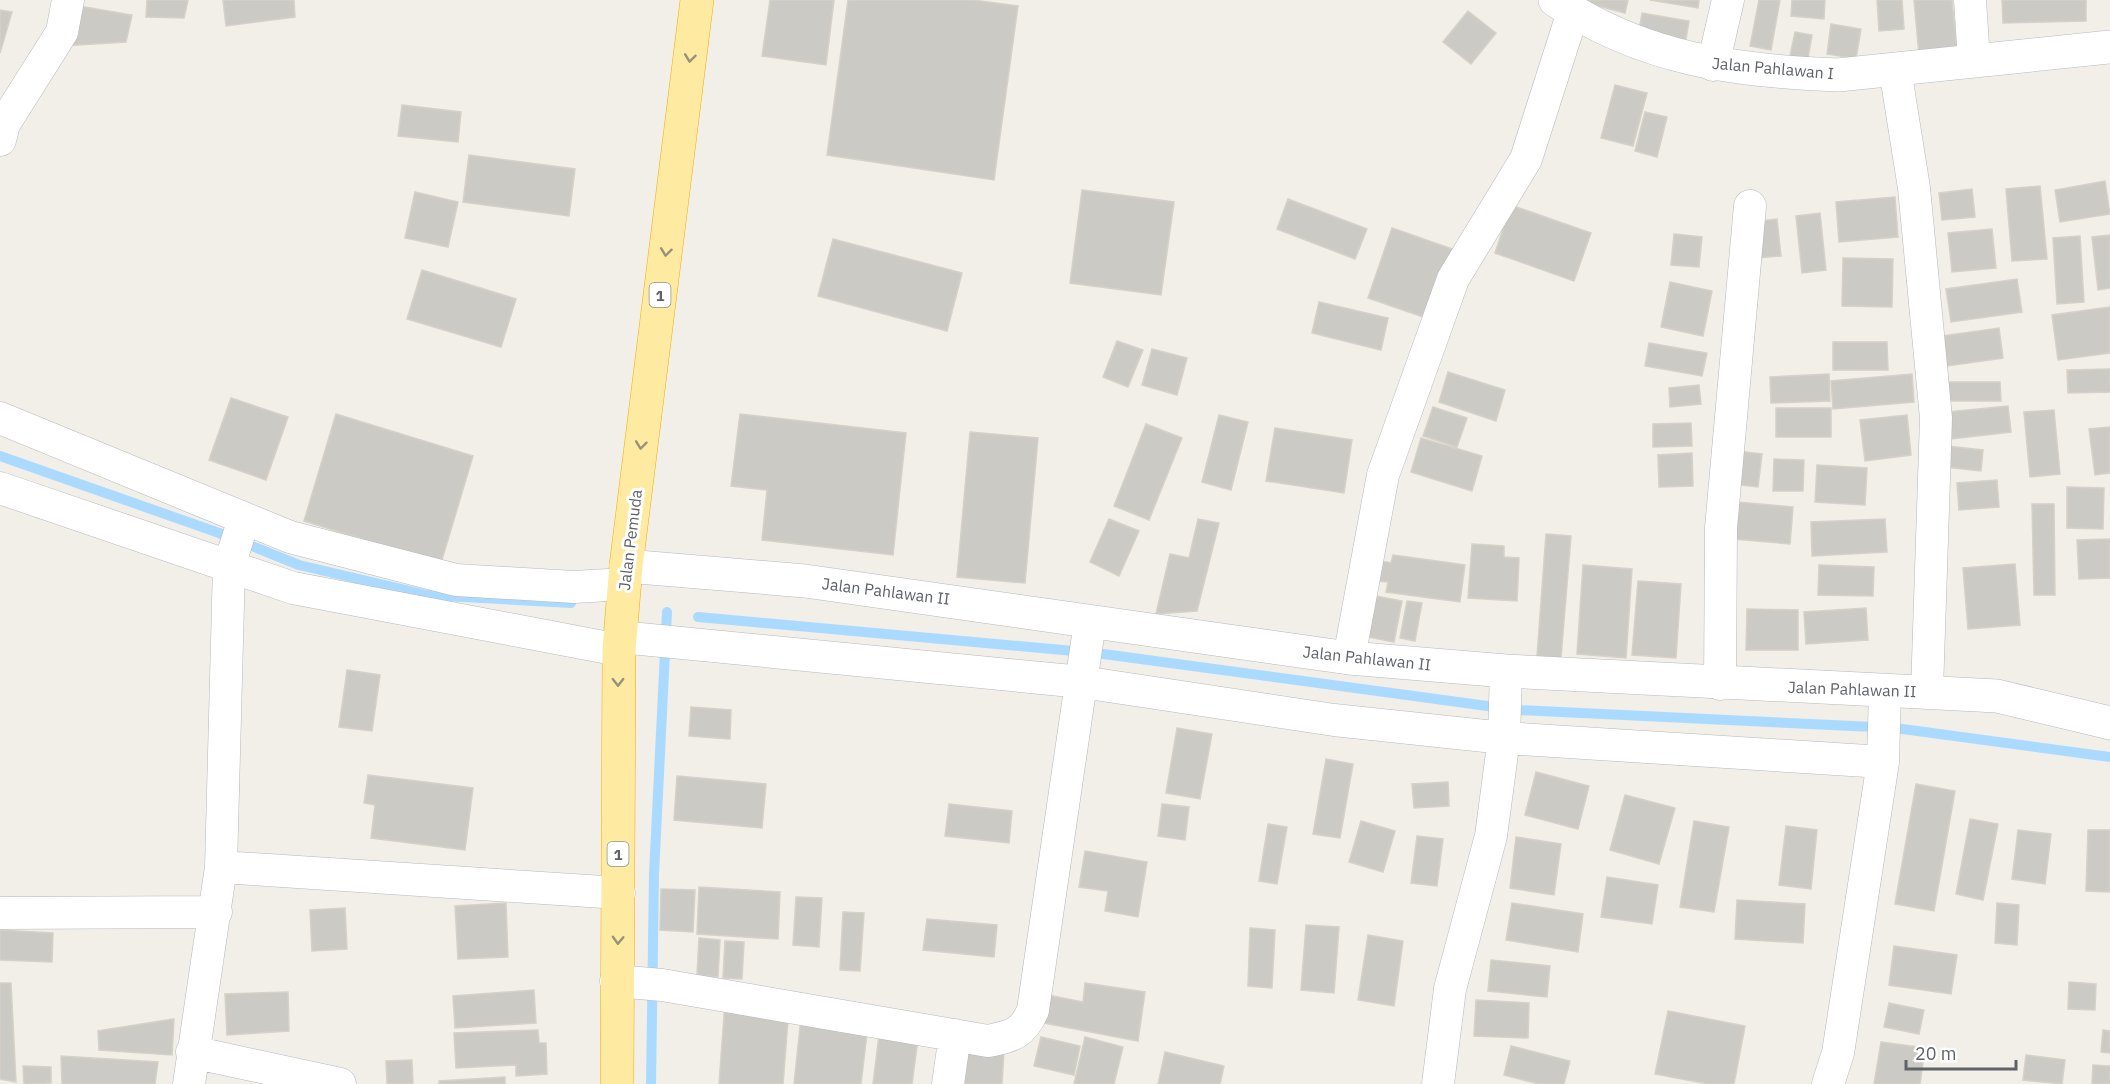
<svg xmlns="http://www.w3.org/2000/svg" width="2110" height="1084" viewBox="0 0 2110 1084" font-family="'IBM Plex Sans',sans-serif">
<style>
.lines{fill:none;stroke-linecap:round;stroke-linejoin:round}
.stream{stroke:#aadaff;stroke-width:10}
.building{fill:#cccac5;stroke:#d6d1c6;stroke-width:1.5}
.minor-casing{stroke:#b5b8bc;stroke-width:33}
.tertiary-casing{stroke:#b5b8bc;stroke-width:34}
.secondary-casing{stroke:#b6babf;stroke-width:34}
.trunk-casing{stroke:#f9ab00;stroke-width:34}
.minor{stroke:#fff;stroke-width:32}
.tertiary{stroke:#fff;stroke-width:33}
.secondary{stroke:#fff;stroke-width:33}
.trunk{stroke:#feeaa1;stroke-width:33}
.oneway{stroke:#97927c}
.labels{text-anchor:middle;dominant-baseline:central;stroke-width:6;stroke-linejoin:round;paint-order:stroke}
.shield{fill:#fff;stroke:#8f9295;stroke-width:1.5}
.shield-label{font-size:15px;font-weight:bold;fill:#5f6368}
.street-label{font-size:16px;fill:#5f6368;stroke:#fff}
</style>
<rect width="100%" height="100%" fill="#f1efe8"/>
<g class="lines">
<!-- stream -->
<path class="stream" d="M 0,456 L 222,534 L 299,565 L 427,595 L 571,603
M 698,617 L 1096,653 L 1517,710 L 1895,728 L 2110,757
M 651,1084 L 654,874 L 667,612"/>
</g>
<!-- building -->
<path class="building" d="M 147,0 L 188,0 L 184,18 L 146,17 Z
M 223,0 L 294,0 L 295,17 L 226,26 Z
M 770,0 L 834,0 L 826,65 L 762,56 Z
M 848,0 L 973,0 L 1018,6 L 994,180 L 827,155 Z
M 1576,0 L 1628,0 L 1625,13 Z
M 1650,0 L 1699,0 L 1698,8 Z
M 1759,0 L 1780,0 L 1771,50 L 1750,46 Z
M 1792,0 L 1825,0 L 1824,19 L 1791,16 Z
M 1877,0 L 1902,0 L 1904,29 L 1879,31 Z
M 1914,0 L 1952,0 L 1957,51 L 1919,55 Z
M 2002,0 L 2086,0 L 2086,21 L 2003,23 Z
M 73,5 L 132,15 L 126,42 L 62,46 Z
M 0,10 L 12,12 L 0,53 Z
M 1468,11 L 1496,33 L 1471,64 L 1443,42 Z
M 1642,13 L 1689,21 L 1685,45 L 1638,37 Z
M 1831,24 L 1861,29 L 1856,59 L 1827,54 Z
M 1795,32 L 1812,35 L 1807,64 L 1789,61 Z
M 1615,85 L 1647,93 L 1633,146 L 1601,138 Z
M 402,105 L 461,112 L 458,142 L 398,136 Z
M 1645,112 L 1667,117 L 1657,157 L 1635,151 Z
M 469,155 L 575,169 L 569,216 L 463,202 Z
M 2105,181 L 2110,214 L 2060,222 L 2055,190 Z
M 2040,186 L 2047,259 L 2012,261 L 2006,189 Z
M 1972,189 L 1975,217 L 1942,220 L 1939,193 Z
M 1082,190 L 1174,202 L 1161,295 L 1070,283 Z
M 415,192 L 458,202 L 448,247 L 405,238 Z
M 1895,197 L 1898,237 L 1839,242 L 1836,202 Z
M 1288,199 L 1367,229 L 1355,259 L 1277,229 Z
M 1505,203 L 1591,233 L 1574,281 L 1495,253 L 1503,229 L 1497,227 Z
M 1820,213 L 1826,270 L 1802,273 L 1796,216 Z
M 1777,219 L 1781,256 L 1757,258 L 1753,222 Z
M 1392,228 L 1455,250 L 1432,320 L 1368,298 Z
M 1992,229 L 1996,268 L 1952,272 L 1948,233 Z
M 1674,234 L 1702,237 L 1699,267 L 1671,265 Z
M 2110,235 L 2110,288 L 2098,290 L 2092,237 Z
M 2080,236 L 2084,302 L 2057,304 L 2053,238 Z
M 833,239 L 962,273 L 947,331 L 818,296 Z
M 1843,258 L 1893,259 L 1892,307 L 1842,306 Z
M 422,270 L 516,299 L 501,347 L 407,319 Z
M 2017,279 L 2022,312 L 1951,322 L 1946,289 Z
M 1670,282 L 1712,291 L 1703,336 L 1661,327 Z
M 1319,302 L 1388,318 L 1381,350 L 1312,333 Z
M 2110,307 L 2110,353 L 2058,360 L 2052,315 Z
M 1999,328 L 2003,358 L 1947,366 L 1943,336 Z
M 1117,341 L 1143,350 L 1128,387 L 1103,377 Z
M 1833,342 L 1887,342 L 1888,370 L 1833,370 Z
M 1649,343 L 1707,353 L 1702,376 L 1645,366 Z
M 1152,349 L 1187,358 L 1177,395 L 1142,385 Z
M 2110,369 L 2110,392 L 2068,393 L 2067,370 Z
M 1448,372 L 1505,390 L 1496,421 L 1439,402 Z
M 1829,374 L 1830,401 L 1771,403 L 1770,377 Z
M 1912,374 L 1914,402 L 1833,409 L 1831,381 Z
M 1948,382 L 2000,382 L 2001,401 L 1948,401 Z
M 1699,385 L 1701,404 L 1670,407 L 1669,388 Z
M 231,398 L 288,417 L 266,480 L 209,460 Z
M 2008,406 L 2011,432 L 1951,439 L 1948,412 Z
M 1433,407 L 1467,418 L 1457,447 L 1423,436 Z
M 1776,408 L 1831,408 L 1831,437 L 1776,437 Z
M 2054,410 L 2060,474 L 2030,477 L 2024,412 Z
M 336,414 L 473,456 L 441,563 L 304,521 Z
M 740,414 L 906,433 L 893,555 L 762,540 L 767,490 L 731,486 Z
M 1219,415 L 1248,422 L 1231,490 L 1202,482 Z
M 1907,415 L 1911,455 L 1865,461 L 1860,420 Z
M 1691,423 L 1692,446 L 1653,447 L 1653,424 Z
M 1146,424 L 1182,438 L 1149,520 L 1114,506 Z
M 2110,427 L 2110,473 L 2095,475 L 2089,429 Z
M 1275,428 L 1352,440 L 1344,493 L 1266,481 Z
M 970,432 L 1038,438 L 1025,583 L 957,577 Z
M 1421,438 L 1482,456 L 1472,491 L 1411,472 Z
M 1947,446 L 1983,450 L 1981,471 L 1945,467 Z
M 1736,451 L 1762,454 L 1758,487 L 1733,484 Z
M 1692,453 L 1693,486 L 1659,487 L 1658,455 Z
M 1774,459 L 1804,460 L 1803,491 L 1773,491 Z
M 1817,465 L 1867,468 L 1865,505 L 1815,502 Z
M 1997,480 L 1999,507 L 1959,510 L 1957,483 Z
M 2067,487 L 2104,488 L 2103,529 L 2067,528 Z
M 1737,502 L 1793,507 L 1790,544 L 1734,539 Z
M 2032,504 L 2054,504 L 2055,595 L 2034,595 Z
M 1109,519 L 1139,531 L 1119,576 L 1090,562 Z
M 1198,519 L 1219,523 L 1197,611 L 1156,614 L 1170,554 L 1189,558 Z
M 1885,519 L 1887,552 L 1812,556 L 1811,522 Z
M 1546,534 L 1571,536 L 1561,658 L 1537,656 Z
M 2110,539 L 2110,578 L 2079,579 L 2077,540 Z
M 1472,544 L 1504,546 L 1504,557 L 1519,558 L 1517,601 L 1468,598 Z
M 1393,555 L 1465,565 L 1460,602 L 1386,592 L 1388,582 L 1377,581 L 1380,561 L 1391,563 Z
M 2015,564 L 2020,625 L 1968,629 L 1963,568 Z
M 1583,565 L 1632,569 L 1626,658 L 1577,654 Z
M 1819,565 L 1874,567 L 1873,596 L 1818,595 Z
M 1638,581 L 1681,584 L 1676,658 L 1632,655 Z
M 1376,596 L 1402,601 L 1394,642 L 1368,637 Z
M 1407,601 L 1422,603 L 1415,641 L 1400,638 Z
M 1866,608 L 1868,640 L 1806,644 L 1804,612 Z
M 1747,609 L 1798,610 L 1798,650 L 1746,650 Z
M 347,670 L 380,675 L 372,731 L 339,727 Z
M 691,707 L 731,710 L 730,739 L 689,736 Z
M 1177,728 L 1212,734 L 1200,799 L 1166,793 Z
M 1326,759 L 1353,764 L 1340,838 L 1313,834 Z
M 1536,772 L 1589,786 L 1578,829 L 1525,815 Z
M 368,775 L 473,788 L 465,850 L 371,838 L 375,805 L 364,803 Z
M 677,776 L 766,784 L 762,828 L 674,820 Z
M 1448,782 L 1449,806 L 1414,808 L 1412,784 Z
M 1916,784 L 1955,791 L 1934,911 L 1895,904 Z
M 1625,795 L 1675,808 L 1659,864 L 1610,850 Z
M 949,804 L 1012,811 L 1009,843 L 945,836 Z
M 1162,804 L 1189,807 L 1185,840 L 1158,836 Z
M 1970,819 L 1998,824 L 1983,900 L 1956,894 Z
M 1361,821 L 1395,831 L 1383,872 L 1349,862 Z
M 1694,821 L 1729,827 L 1714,912 L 1680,907 Z
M 1268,824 L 1287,827 L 1277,884 L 1259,881 Z
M 1786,826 L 1817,830 L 1811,889 L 1779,885 Z
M 2018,830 L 2051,834 L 2045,884 L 2012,879 Z
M 2088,830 L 2110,830 L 2110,892 L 2086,891 Z
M 1417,836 L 1443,839 L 1437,886 L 1411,883 Z
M 1516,837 L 1561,844 L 1554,895 L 1510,888 Z
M 1085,851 L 1147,862 L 1138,917 L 1105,911 L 1108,891 L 1079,887 Z
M 1607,877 L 1658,885 L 1652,924 L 1601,917 Z
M 699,887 L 780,892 L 778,939 L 697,934 Z
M 661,889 L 695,890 L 693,932 L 660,930 Z
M 796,897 L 822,898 L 819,947 L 793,945 Z
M 1737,900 L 1805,904 L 1803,943 L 1735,939 Z
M 506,903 L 508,957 L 458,959 L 455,906 Z
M 1512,903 L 1583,914 L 1578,952 L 1506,940 Z
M 1997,903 L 2019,905 L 2017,945 L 1995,943 Z
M 345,908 L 347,949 L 312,951 L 310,910 Z
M 843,912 L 864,913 L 860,971 L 840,970 Z
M 927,919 L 997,925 L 994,957 L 923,950 Z
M 1306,925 L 1339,927 L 1334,993 L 1301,990 Z
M 1250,928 L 1275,930 L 1272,988 L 1248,986 Z
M 0,930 L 53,933 L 52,962 L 0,960 Z
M 1368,935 L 1403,941 L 1394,1006 L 1358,1000 Z
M 699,938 L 720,940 L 718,977 L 697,975 Z
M 725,941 L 744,942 L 742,979 L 723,978 Z
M 1894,946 L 1957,955 L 1951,994 L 1889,985 Z
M 1491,960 L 1550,966 L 1547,997 L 1488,991 Z
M 2069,982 L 2096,984 L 2095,1010 L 2068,1009 Z
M 0,983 L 11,983 L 16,1082 L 0,1079 Z
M 1085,983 L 1145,992 L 1138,1041 L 1038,1022 L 1042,994 L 1083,1002 Z
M 534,990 L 536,1023 L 455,1028 L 453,996 Z
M 288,992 L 289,1031 L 227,1035 L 225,994 Z
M 1476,1000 L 1529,1003 L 1528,1038 L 1474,1036 Z
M 725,1003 L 789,1008 L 783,1084 L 719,1084 Z
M 1889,1003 L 1924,1010 L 1919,1034 L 1884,1027 Z
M 1668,1011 L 1745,1026 L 1734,1084 L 1708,1084 L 1655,1074 Z
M 801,1018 L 868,1025 L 861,1084 L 794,1084 Z
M 174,1019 L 172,1055 L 99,1050 L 98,1031 Z
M 538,1030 L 539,1043 L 546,1043 L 547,1074 L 516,1076 L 516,1065 L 456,1068 L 454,1033 Z
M 2103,1030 L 2110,1031 L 2110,1053 L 2101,1052 Z
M 879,1035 L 918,1039 L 912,1084 L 873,1084 Z
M 1041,1037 L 1080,1046 L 1074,1075 L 1034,1066 Z
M 1085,1037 L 1123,1047 L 1114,1084 L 1074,1084 Z
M 1881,1042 L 1925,1048 L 1920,1084 L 1874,1084 Z
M 1511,1046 L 1570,1061 L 1564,1084 L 1539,1084 L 1504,1075 Z
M 963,1049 L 1004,1051 L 1002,1084 L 961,1084 Z
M 1165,1052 L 1224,1066 L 1220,1084 L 1158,1084 Z
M 2026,1055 L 2065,1060 L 2062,1084 L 2023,1080 Z
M 61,1056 L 158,1062 L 155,1084 L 62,1084 Z
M 412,1060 L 413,1084 L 387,1084 L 386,1061 Z
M 2093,1065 L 2110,1066 L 2110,1084 L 2092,1084 Z
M 23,1066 L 51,1067 L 51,1083 L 24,1084 Z
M 505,1077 L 505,1084 L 439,1084 L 439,1081 Z"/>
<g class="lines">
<!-- minor casing -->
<g class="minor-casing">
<path id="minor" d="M 1970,0 L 1974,60
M 1713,65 L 1728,0
M 1895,69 L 1914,188 L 1936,418 L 1927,691
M 0,140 L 4,124 L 62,32 L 68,0
M 0,418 L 290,537 L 456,580 L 574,587 L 625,584
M 0,488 L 293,588 L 619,650
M 620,637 L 1082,682 L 1334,720 L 1504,738 L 1883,762
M 1349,658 L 1383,475 L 1453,279 L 1526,159 L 1573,12
M 1720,684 L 1721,528 L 1750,206
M 221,867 L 619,893
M 0,913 L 216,912
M 616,981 L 662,985 L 988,1041 C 1012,1036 1023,1034 1033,1010 L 1090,622
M 192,1052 L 340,1084
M 189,1084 L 221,867 L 229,566 L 244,519
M 948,1084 L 955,1035
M 1438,1084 L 1450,989 L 1491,836 L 1504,738 L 1506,671
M 1828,1084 L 1838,1053 L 1883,762 L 1885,691"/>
</g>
<!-- tertiary casing -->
<g class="tertiary-casing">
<path id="tertiary" d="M 626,566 L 805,581 L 1349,658 L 1506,671 L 1997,696 L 2110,723"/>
</g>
<!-- secondary casing -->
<g class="secondary-casing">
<path id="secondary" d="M 1555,0 C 1643,59 1734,71 1838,75 L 2110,47"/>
</g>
<!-- trunk casing -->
<g class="trunk-casing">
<path id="trunk" d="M 617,1084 L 619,650 L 626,566 L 697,0"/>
</g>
<!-- minor -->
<use href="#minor" class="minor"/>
<!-- tertiary -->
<use href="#tertiary" class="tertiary"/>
<!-- secondary -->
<use href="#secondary" class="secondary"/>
<!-- trunk -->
<use href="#trunk" class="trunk"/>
</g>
<!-- one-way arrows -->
<defs><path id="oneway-chevron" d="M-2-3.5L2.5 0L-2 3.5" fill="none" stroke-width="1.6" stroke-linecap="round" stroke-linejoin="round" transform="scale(1.5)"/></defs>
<g class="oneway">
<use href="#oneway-chevron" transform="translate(690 58) rotate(97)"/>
<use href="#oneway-chevron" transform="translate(666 252) rotate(97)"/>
<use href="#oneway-chevron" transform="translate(641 445) rotate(97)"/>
<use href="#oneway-chevron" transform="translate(618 682) rotate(90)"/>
<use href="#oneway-chevron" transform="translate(618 940) rotate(92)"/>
</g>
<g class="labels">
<!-- shield labels -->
<g class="shield">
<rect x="649.5" y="283" width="21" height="24" rx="4.5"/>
<rect x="607.5" y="842" width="21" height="24" rx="4.5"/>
</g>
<g class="shield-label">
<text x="660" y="295">1</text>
<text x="618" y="854">1</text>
</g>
<!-- street labels -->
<g class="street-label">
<text transform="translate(1773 68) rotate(5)">Jalan Pahlawan I</text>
<text transform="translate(630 540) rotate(-83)">Jalan Pemuda</text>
<text transform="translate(886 591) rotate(7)">Jalan Pahlawan II</text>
<text transform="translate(1367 658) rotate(6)">Jalan Pahlawan II</text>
<text transform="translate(1852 689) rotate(2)">Jalan Pahlawan II</text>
</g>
</g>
<!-- scale -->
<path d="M1906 1060v9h110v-9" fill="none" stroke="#5f6368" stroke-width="3"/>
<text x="1915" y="1060" font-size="18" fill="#5f6368" stroke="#ffffff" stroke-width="4.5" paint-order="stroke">20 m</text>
</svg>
